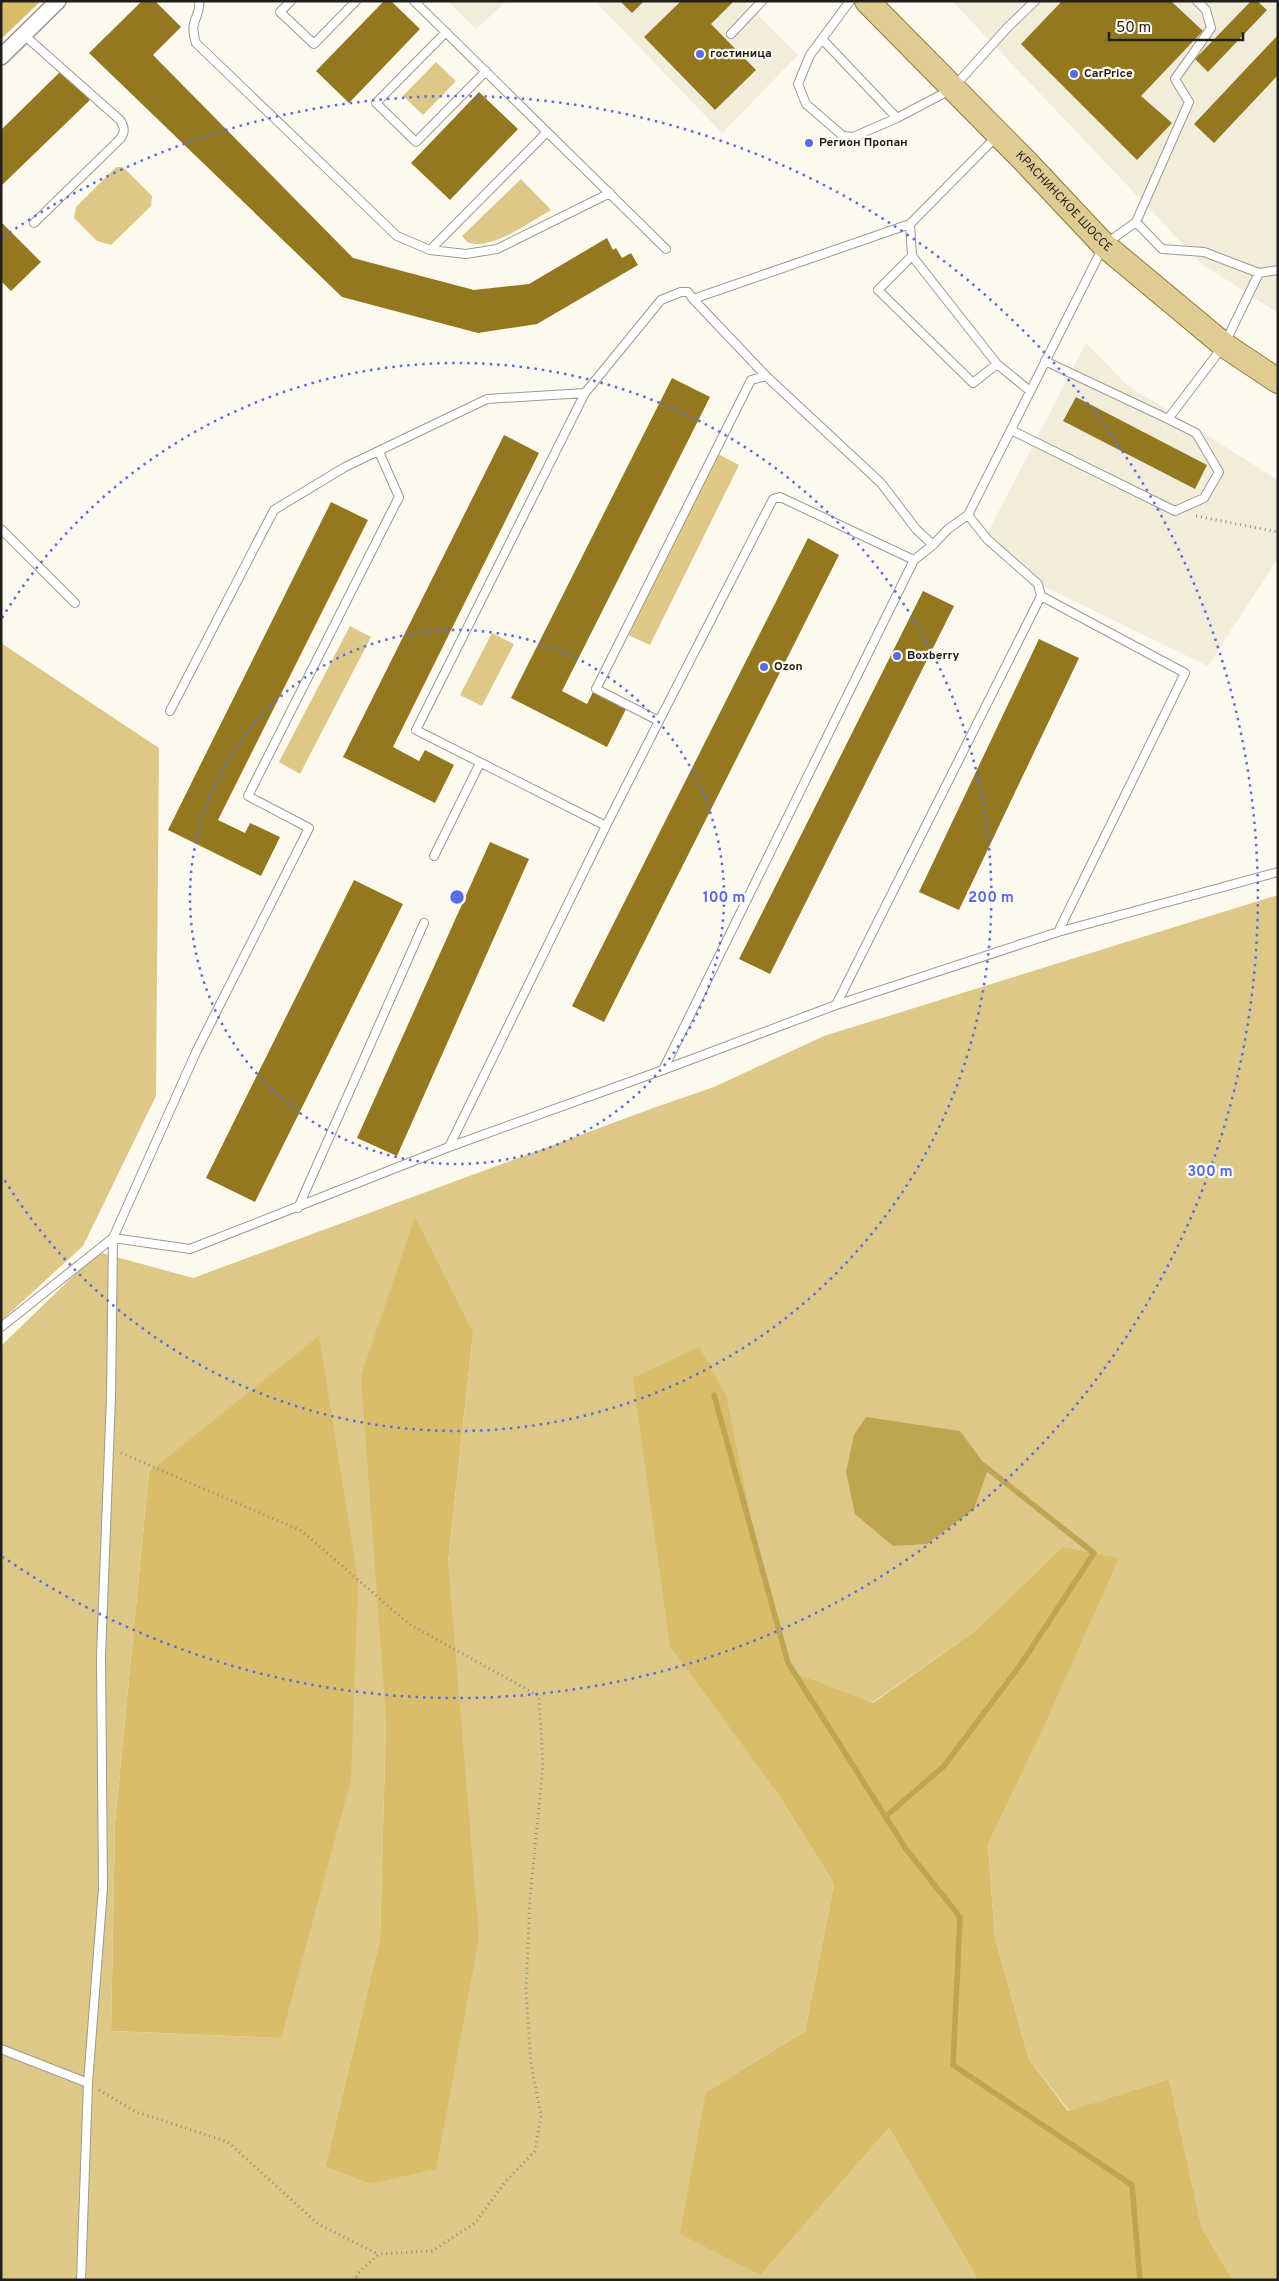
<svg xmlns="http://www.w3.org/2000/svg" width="1279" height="2281" viewBox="0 0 1279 2281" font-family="Overpass,sans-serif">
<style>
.built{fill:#f2ecda}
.green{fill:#ddc888;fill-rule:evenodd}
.forest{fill:#d9bd6a}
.water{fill:#bfa451}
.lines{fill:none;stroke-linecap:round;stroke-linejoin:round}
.stream{stroke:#bfa451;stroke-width:5.5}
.building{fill:#937820}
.lane-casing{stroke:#9e9a90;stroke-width:10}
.street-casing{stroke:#9e9a90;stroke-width:18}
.primary-casing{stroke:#8e7939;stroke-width:26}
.path{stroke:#908d86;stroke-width:3;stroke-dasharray:1 4;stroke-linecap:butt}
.lane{stroke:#fff;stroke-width:8}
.street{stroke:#fff;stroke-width:15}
.primary{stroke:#dfcc92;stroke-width:24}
.ring{fill:none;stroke:#566de3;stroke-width:2.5;stroke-dasharray:2.5 5}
.poi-dot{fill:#566de3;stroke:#fdf9ee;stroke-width:2}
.labels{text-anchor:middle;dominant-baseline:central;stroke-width:4.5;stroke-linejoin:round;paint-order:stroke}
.poi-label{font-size:12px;font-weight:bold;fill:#201f1b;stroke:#fdf9ee;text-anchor:start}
.street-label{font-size:12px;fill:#201f1b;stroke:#fdf9ee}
.centre{fill:#566de3;stroke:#fdf9ee;stroke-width:2.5}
.ring-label{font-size:15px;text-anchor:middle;font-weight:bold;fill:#566de3;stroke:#fdf9ee;stroke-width:4.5;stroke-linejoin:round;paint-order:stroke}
</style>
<rect width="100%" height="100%" fill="#fdf9ee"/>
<!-- built -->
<path class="built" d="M 448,1 L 507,1 L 476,29 Z
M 595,1 L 744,1 L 798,55 L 722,133 Z
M 952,1 L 1278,1 L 1278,313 L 1202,264 Z
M 1086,343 L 1127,385 L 1278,480 L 1278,558 L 1208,666 L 1043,586 L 986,536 Z"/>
<!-- green -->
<path class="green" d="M 436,62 L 456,81 L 423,115 L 403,96 Z
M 116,167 L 123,167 L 152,196 L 151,206 L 111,245 L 97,241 L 74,218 L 76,207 Z
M 521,179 L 551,210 C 532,221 489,252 467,242 L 462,236 Z
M 718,454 L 739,465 L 650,645 L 628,635 Z
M 350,626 L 371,637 L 300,774 L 279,762 Z
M 492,633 L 514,644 L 482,706 L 460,695 Z
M 1,643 L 159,748 L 156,1096 L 83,1246 L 1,1321 Z
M 1278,895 L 1278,2280 L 1233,2280 L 1202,2228 L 1169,2079 L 1069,2111 L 1029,2059 L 995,1938 L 988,1845 L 1035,1746 L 1062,1547 L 976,1630 L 872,1703 L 791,1671 L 764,1582 L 774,1788 L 834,1884 L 805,2031 L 706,2092 L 761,2275 L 889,2128 L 978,2280 L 1,2280 L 1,1346 L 98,1252 L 193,1278 L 656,1107 L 714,1087 L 824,1036 ZM 473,1333 L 448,1562 L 370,2184 L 325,2167 L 380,1939 L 386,1718 ZM 149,1472 L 281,2038 L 111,2031 L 115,1823 Z"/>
<!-- forest -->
<path class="forest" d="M 1,1 L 41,1 L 1,39 Z
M 415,1217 L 473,1333 L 448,1562 L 479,1938 L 436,2169 L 370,2184 L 325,2167 L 380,1939 L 386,1718 L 361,1376 Z
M 319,1336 L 358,1581 L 351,1780 L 281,2038 L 111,2031 L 115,1823 L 149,1472 Z
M 699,1347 L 726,1395 L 764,1582 L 791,1671 L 873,1703 L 976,1630 L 1062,1547 L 1119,1558 L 1035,1746 L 988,1845 L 995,1938 L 1029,2059 L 1068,2111 L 1169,2079 L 1202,2228 L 1233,2280 L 978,2280 L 889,2128 L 761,2275 L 680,2234 L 706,2092 L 805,2031 L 834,1884 L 774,1788 L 670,1646 L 633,1378 Z"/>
<!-- water -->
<path class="water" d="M 866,1417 L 960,1431 L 988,1469 L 974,1509 L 927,1544 L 893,1546 L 855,1514 L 846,1472 L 854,1435 Z"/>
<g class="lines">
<!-- stream -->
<path class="stream" d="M 714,1395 L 788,1663 L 906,1849 L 960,1917 L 953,2065 L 1132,2185 L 1140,2280
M 885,1817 L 944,1766 L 1021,1664 L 1094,1553 L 983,1465"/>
</g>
<!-- building -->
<path class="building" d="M 142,1 L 155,1 L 181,27 L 153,55 L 353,258 L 474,290 L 529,284 L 607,238 L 613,250 L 616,248 L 622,258 L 631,253 L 638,265 L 537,324 L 478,333 L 342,297 L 89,53 Z
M 384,1 L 391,1 L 420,29 L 349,103 L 316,71 Z
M 620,1 L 644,1 L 632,13 Z
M 681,1 L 734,1 L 711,24 L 756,70 L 715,110 L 644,37 Z
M 1062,1 L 1171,1 L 1203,31 L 1141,96 L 1172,123 L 1137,160 L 1021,44 Z
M 1251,1 L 1257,1 L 1267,10 L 1208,72 L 1195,59 Z
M 1278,35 L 1278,75 L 1214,143 L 1194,124 Z
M 61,71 L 90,100 L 1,186 L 1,130 Z
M 479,92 L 518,129 L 450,200 L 411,163 Z
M 1,222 L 41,262 L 11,291 L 1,281 Z
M 672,378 L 710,397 L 562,691 L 587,704 L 593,692 L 626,709 L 607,747 L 511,698 Z
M 1076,397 L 1207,465 L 1195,489 L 1063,421 Z
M 504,435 L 539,453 L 393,747 L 419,761 L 425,750 L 454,765 L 435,803 L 343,757 Z
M 331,502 L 368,520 L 218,820 L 245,833 L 250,823 L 280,837 L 261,876 L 168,830 Z
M 808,538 L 839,555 L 604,1022 L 572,1006 Z
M 923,591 L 954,606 L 770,974 L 739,959 Z
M 1039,639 L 1079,658 L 959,910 L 919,892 Z
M 490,842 L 529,859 L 397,1156 L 357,1138 Z
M 354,880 L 403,904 L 255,1202 L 206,1178 Z"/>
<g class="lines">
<!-- lane casing -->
<g class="lane-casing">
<path id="lane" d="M 199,1 C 201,19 188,18 196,43 L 397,236 L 430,250 L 466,254 L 497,249 L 610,193
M 291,1 L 280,12 L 314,44 L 356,1
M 414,1 L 666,249
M 850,1 L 810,55 L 798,84 L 806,104 L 843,136 L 853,137 L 897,118 L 952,89 L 1007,28 L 1035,1
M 446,32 L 376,103 L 416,142 L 486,71
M 731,34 L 762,1
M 24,35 L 120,120 C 125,128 125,132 120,139 L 34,223
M 822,39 L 897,118
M 910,224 L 912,256 L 997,364 L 1030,391
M 430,250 L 547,132
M 912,256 L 878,290 L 973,383 L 997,364
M 1259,273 L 1278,270
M 1045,361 L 1168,419
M 766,376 L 693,299 L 910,224 L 997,136
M 585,393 L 416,730 L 606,826 L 659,721 L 596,689 L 751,380 L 766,376 L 881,483 L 916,529 L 933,545 L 948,529 L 968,515 L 1104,245 L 1136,222 L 1189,102 L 1175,79 L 1211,28 L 1206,10 L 1197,1
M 1011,430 L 1175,511 L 1204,498 L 1219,472 L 1196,433 L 1168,419 L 1224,345 L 1259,273 L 1204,252 L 1162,249 L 1136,222
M 1,529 L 75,603
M 914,560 L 663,1070 L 836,1005 L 1041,596 L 1038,584 L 987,539 L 968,515
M 170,711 L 274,510 L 345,467 L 487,399 L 585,393 L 661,300 L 681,292 L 688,292 L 693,299
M 659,721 L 773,499 L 780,497 L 914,560 L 933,545
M 434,856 L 480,763
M 1058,932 L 1278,872
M 836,1005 L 1058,932 L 1185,673 L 1041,596
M 449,1147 L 606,826
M 298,1208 L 424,923
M 1,1327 L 113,1238 L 190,1249 L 449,1147 L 663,1070
M 1,2049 L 88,2083
M 81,2280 L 88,2083 L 103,1888 L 101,1656 L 111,1397 L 113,1238 L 197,1050 L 309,828 L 248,796 L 399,497 L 379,452"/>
</g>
<!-- street casing -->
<g class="street-casing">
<path id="street" d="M 1,57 L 58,1"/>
</g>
<!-- primary casing -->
<g class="primary-casing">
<g id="primary">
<path id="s1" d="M 867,1 L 1025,161 L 1104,245 L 1224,345 L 1278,381"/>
</g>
</g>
<!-- path -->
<path class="path" d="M 1196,516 L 1278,532
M 121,1453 L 302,1531 L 409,1624 L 539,1696 L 543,1766 L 530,1898 L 526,1990 L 531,2064 L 541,2116 L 535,2151 L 505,2182 L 475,2223 L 432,2251 L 379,2254 L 358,2273 L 355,2280
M 99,2090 L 136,2112 L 228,2142 L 318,2224 L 378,2254"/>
<!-- lane -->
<use href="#lane" class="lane"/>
<!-- street -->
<use href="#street" class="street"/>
<!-- primary -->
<use href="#primary" class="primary"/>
</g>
<!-- distance rings -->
<g class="ring">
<circle cx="457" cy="897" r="267"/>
<path d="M2 618A534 534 0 1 1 2 1176"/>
<path d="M3 237A801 801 0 1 1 3 1557"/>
</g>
<!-- markers -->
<g class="poi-dot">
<circle cx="700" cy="54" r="5"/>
<circle cx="1074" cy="74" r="5"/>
<circle cx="809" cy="143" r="5"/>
<circle cx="897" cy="656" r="5"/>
<circle cx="764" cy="667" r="5"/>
</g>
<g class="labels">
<!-- poi labels -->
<g class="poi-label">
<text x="710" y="54">гостиница</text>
<text x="1084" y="74">CarPrice</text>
<text x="819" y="143">Регион Пропан</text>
<text x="907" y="656">Boxberry</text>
<text x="774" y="667">Ozon</text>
</g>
<!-- street labels -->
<g class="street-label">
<text stroke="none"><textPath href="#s1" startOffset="281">КРАСНИНСКОЕ ШОССЕ</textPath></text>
</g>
</g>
<circle cx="457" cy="897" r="8" class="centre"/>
<g class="ring-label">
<text x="724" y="902">100 m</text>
<text x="991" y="902">200 m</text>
<text x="1210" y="1176">300 m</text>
</g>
<!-- border -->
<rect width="1279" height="2281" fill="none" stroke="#201f1b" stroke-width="5"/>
<!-- scale -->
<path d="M1109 32v8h134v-8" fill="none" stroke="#201f1b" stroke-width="2.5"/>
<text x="1116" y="32" font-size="15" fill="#201f1b" stroke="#fdf9ee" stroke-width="4" paint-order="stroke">50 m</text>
</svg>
